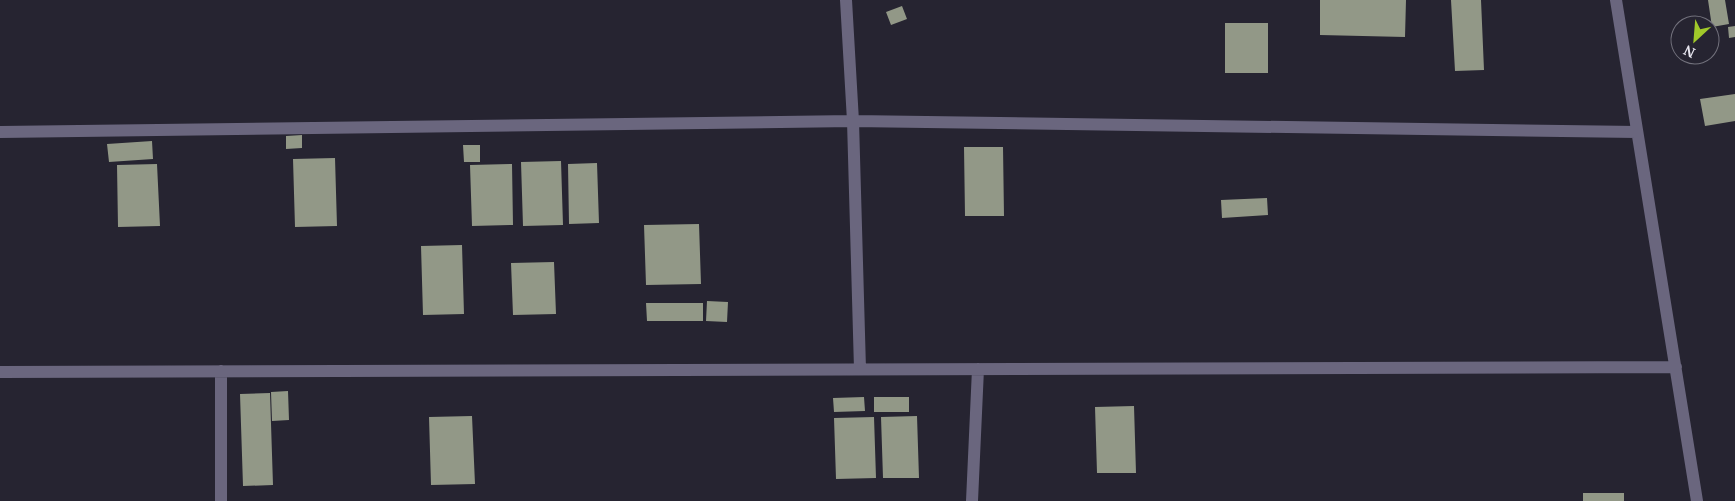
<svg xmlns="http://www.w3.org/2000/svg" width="1735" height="501" viewBox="0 0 1735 501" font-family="'PT Serif',serif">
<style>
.building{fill:#929887}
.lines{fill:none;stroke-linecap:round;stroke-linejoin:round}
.street{stroke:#6a667e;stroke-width:12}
</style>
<rect width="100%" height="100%" fill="#262431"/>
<!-- building -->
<path class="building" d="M 1320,0 L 1406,0 L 1405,37 L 1320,35 Z
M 1451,0 L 1481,0 L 1484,70 L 1455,71 Z
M 1708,0 L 1725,0 L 1729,24 L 1712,27 Z
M 902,6 L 907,19 L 891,25 L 886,12 Z
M 1225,23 L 1268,23 L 1268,73 L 1225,73 Z
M 1735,26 L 1735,37 L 1729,38 L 1728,27 Z
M 1735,94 L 1735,121 L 1705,126 L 1700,99 Z
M 302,135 L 302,148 L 286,149 L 286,136 Z
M 152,141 L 153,159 L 109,162 L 107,144 Z
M 463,145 L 480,145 L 480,162 L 464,162 Z
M 964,147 L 1003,147 L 1004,216 L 965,216 Z
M 335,158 L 337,226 L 295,227 L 293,159 Z
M 561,161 L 563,225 L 523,226 L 521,162 Z
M 597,163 L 599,223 L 569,224 L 568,164 Z
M 157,164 L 160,226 L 118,227 L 117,165 Z
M 512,164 L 513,225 L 472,226 L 470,165 Z
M 1267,198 L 1268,215 L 1222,218 L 1221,200 Z
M 699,224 L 701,284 L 646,285 L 644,225 Z
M 462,245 L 464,314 L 423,315 L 421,246 Z
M 554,262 L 556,314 L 513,315 L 511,263 Z
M 707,301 L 728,302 L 727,322 L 706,321 Z
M 646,303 L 703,303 L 703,321 L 647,321 Z
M 288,391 L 289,420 L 272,421 L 271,392 Z
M 270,393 L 273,485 L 243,486 L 240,394 Z
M 864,397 L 865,411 L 834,412 L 833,398 Z
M 874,397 L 909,397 L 909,412 L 874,412 Z
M 1134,406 L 1136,473 L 1097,473 L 1095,407 Z
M 472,416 L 475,484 L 431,485 L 429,417 Z
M 917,416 L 919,478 L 883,478 L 881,417 Z
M 874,417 L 876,478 L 836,479 L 834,418 Z
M 1583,493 L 1624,493 L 1624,501 L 1583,501 Z"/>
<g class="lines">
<!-- street -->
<path class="street" d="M 846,0 L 853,121 L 860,369
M 1616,0 L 1697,501
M 0,132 L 853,121 L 1637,132
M 221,371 L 221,501
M 0,372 L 1676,367
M 972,501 L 978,369"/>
</g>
<!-- north arrow -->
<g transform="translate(1695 40) rotate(206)"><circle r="24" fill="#262431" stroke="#73727d"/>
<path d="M0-4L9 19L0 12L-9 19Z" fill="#a1c92a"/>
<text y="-8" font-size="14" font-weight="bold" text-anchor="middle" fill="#e7e6ef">N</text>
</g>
</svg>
